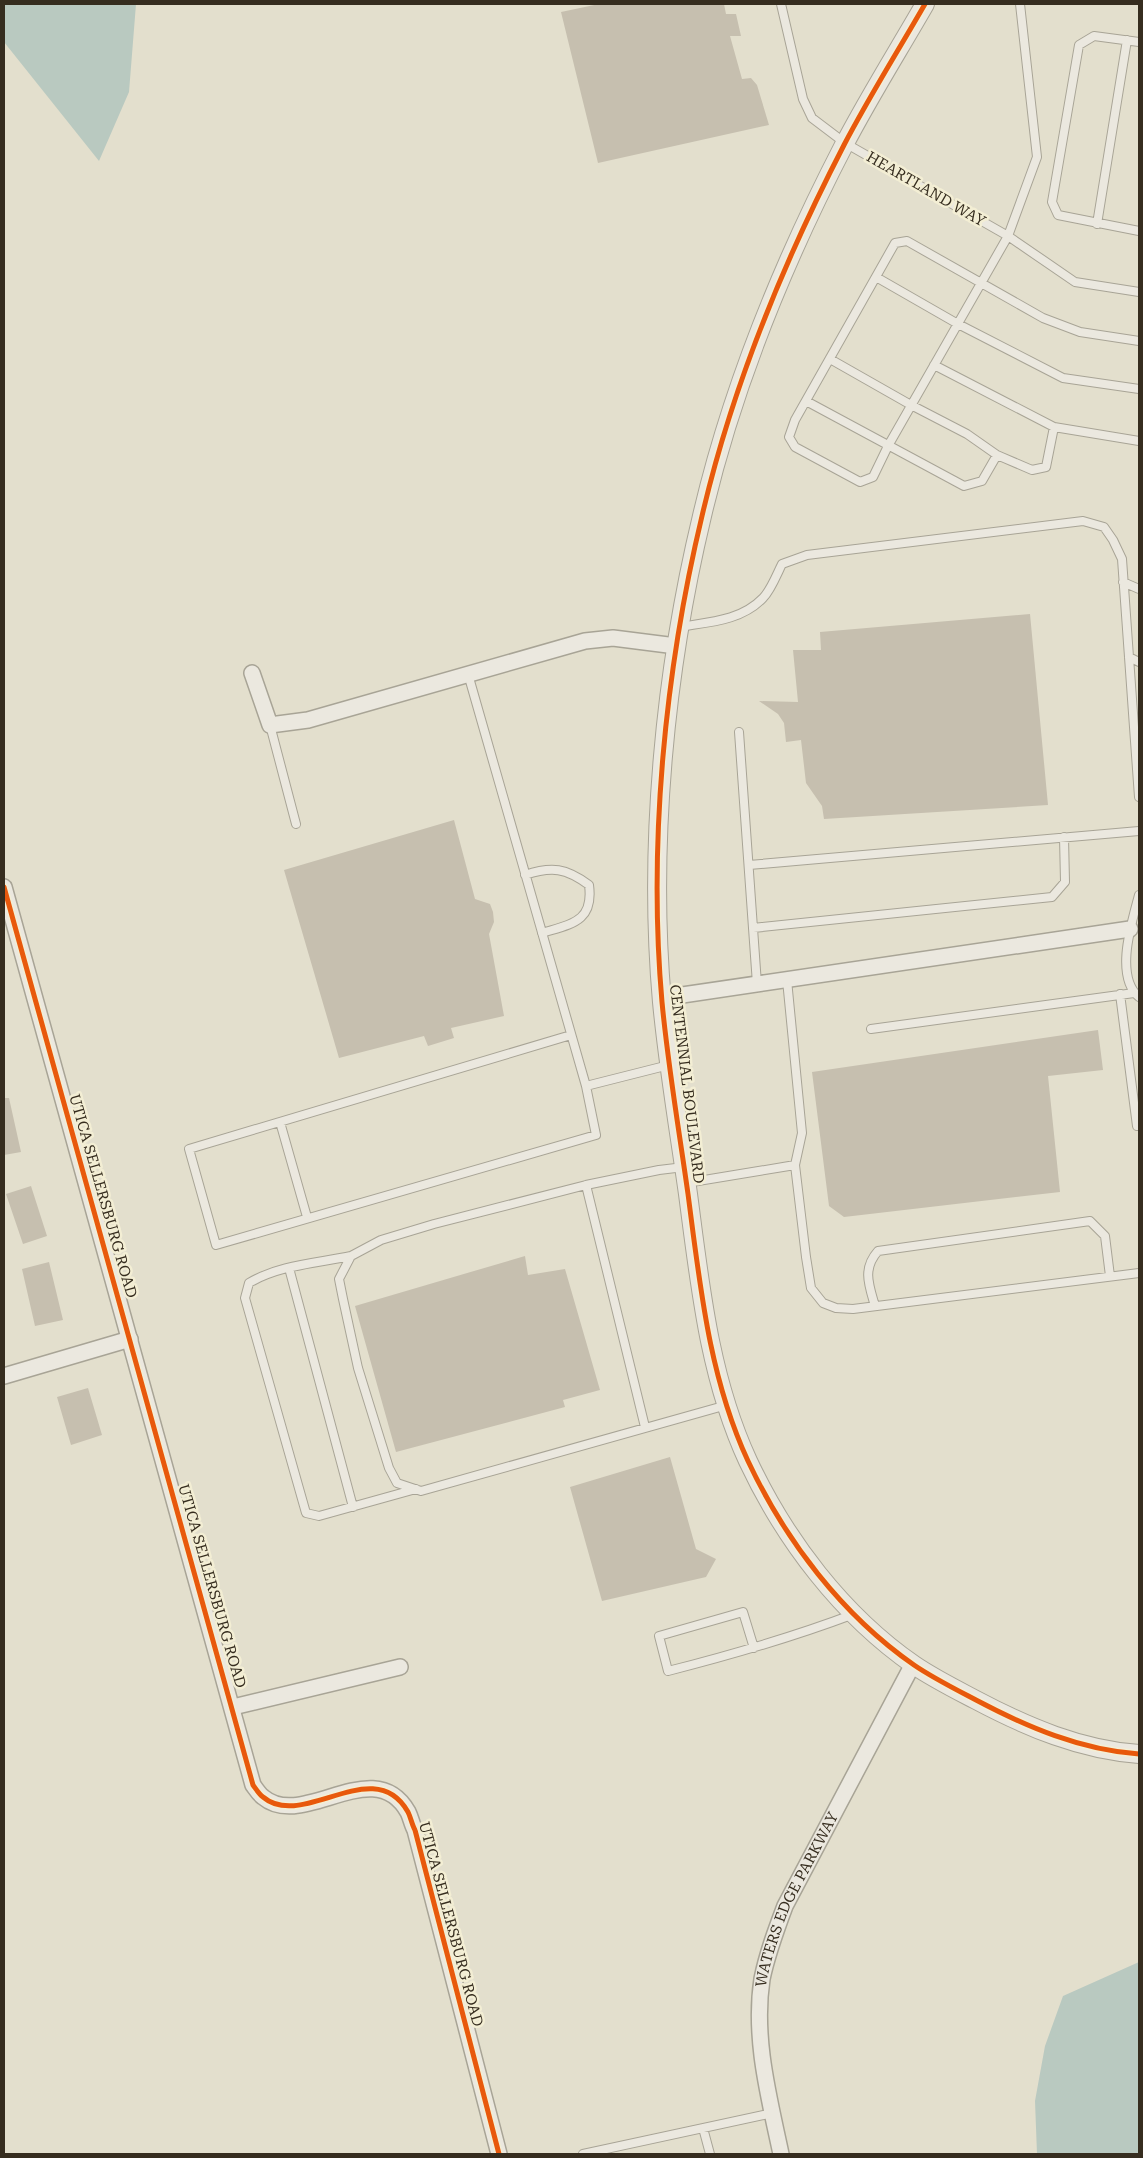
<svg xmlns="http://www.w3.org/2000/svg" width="1143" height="2158" viewBox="0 0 1143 2158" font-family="'Roboto Serif',serif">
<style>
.water{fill:#b9c9c0}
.building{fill:#c6bfaf}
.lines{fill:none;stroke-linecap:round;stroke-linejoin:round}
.service-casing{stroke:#a8a496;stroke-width:10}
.minor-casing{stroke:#a8a496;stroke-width:18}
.tertiary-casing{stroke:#a8a496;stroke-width:20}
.service{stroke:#ebe8df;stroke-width:8}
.minor{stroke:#ebe8df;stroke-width:15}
.tertiary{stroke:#ebe8df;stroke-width:18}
.cycleway-casing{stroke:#f3eed4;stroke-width:8}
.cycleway{stroke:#e8590c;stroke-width:5}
.labels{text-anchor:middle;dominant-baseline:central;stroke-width:5;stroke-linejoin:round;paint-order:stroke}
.street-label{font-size:15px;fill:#362d1f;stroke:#f3eed4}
</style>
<rect width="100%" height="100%" fill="#e3dfcd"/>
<!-- water -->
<path class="water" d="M 4,4 L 136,4 L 129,92 L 99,161 L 4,42 Z
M 1139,1962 L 1139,2154 L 1037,2154 L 1035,2101 L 1045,2046 L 1063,1996 Z"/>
<!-- building -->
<path class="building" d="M 599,4 L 724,4 L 726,14 L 736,14 L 741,36 L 730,36 L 742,79 L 751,78 L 757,85 L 769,125 L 598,163 L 561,12 Z
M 1030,614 L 1048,805 L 824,819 L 822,806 L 806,783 L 801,740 L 786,742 L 784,723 L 778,714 L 759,701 L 798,702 L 793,650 L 821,650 L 820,632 Z
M 454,820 L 475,899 L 490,904 L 493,912 L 494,922 L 489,934 L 504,1016 L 451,1028 L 454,1038 L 428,1046 L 424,1036 L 339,1058 L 284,870 Z
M 1098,1030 L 1103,1070 L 1048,1076 L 1060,1192 L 844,1217 L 829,1206 L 812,1072 Z
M 4,1098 L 9,1098 L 21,1152 L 4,1155 Z
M 31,1186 L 47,1236 L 23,1244 L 6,1194 Z
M 525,1256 L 528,1275 L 565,1269 L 600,1390 L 563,1400 L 565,1407 L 396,1452 L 355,1306 Z
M 49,1262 L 63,1320 L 35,1326 L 22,1269 Z
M 88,1388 L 102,1435 L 71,1445 L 57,1397 Z
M 670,1457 L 696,1549 L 716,1559 L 706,1577 L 602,1601 L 570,1487 Z"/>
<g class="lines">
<!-- service casing -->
<g class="service-casing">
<path id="service" d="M 781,4 L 803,99 L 812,118 L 845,143 L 1008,236 L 1037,157 L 1020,4
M 1139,42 L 1094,36 L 1079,45 L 1052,202 L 1058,215 L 1139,231
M 1097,224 L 1127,40
M 876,277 L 958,324 L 1063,378 L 1139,389
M 1139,292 L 1075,282 L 1008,236 L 888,446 L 873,477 L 860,482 L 795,447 L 789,437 L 795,420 L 895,243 L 907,241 L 1043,318 L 1080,332 L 1139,341
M 830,359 L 911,405 L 967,434 L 997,455
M 934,365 L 1054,427 L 1139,441
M 806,401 L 964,486 L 982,481 L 997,455 L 1032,470 L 1046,467 L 1054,427
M 1123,582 L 1139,589
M 679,627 C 709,622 741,621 763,598 C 771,590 777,574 782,564 L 807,555 L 1083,521 L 1104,527 L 1113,540 L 1122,559 L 1139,797
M 1129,657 L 1139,662
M 468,674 L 586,1086 L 596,1135 L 216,1245 L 189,1149 L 571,1035
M 270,725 L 296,824
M 739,732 L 757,984
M 749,865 L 1139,831
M 525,875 C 552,866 566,868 589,885 C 594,922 571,924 542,933
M 1139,895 C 1132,922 1114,976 1139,997
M 753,928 L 1052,897 L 1065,882 L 1064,837
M 787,980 L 802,1133 L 795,1165
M 1120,994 L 1137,1126
M 871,1029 L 1134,993
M 586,1086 L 669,1065
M 280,1122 L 307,1217
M 684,1167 L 659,1170 L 586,1185 L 434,1224 L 381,1240 L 351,1256 L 339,1279 L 343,1299 L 358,1368 L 389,1468 L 397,1483 L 421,1491 L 727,1405
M 686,1183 L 795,1165 L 806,1257 L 811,1288 L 823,1303 L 836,1308 L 853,1309 L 1139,1273
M 586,1185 L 645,1427
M 351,1256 C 318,1263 279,1265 249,1283 L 245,1298 L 306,1513 L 319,1516 L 416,1489
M 289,1268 L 353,1507
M 875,1306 C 869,1285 862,1269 878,1251 L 1090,1221 L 1105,1236 L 1110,1276
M 754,1648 L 743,1612 L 659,1636 L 668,1671 C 731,1655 793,1637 854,1614
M 703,2128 L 710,2154
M 583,2154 L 773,2113"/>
</g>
<!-- minor casing -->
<g class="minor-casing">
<g id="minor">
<path d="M 252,673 L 270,725 L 308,720 L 585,641 L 613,638 L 676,646"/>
<path d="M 4,887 L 253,1785 C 256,1789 259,1794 263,1797 C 303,1831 374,1752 408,1812 C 411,1818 412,1825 415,1830 L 499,2154"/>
<path d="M 662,998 L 1130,929"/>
<path d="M 4,1376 L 130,1339"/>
<path d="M 233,1707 L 400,1667"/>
<path id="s1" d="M 781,2154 C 769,2097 753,2038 762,1979 C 767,1954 776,1930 785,1906 L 913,1664"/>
</g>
</g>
<!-- tertiary casing -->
<g class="tertiary-casing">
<path id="tertiary" d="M 925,4 C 898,51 869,97 844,145 C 783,263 732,387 702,516 C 665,670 648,844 662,1002 C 668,1066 679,1130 688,1194 C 700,1285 709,1377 748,1461 C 785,1540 842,1615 914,1665 C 933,1678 955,1689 976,1700 C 1027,1727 1081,1750 1139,1754"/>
</g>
<!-- service -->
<use href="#service" class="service"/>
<!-- minor -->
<use href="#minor" class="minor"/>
<!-- tertiary -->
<use href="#tertiary" class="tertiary"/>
<!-- cycleway casing -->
<g class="cycleway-casing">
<path id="cycleway" d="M 925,4 C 898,51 869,97 844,145 C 783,263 732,387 702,516 C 665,670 648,844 662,1002 C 668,1066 679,1130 688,1194 C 700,1285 709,1377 748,1461 C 785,1540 842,1615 914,1665 C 933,1678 955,1689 976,1700 C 1027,1727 1081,1750 1139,1754
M 4,887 L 253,1785 C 256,1789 259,1794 263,1797 C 303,1831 374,1752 408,1812 C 411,1818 412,1825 415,1830 L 499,2154"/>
</g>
<!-- cycleway -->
<use href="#cycleway" class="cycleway"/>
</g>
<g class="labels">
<!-- street labels -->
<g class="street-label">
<text transform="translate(926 189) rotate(30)">HEARTLAND WAY</text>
<text transform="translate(687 1084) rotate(83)">CENTENNIAL BOULEVARD</text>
<text transform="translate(103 1196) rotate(74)">UTICA SELLERSBURG ROAD</text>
<text transform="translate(212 1586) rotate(74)">UTICA SELLERSBURG ROAD</text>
<text stroke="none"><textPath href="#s1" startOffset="264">WATERS EDGE PARKWAY</textPath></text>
<text transform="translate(451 1924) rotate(75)">UTICA SELLERSBURG ROAD</text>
</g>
</g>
<!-- border -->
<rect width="1143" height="2158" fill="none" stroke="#362d1f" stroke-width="10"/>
</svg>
